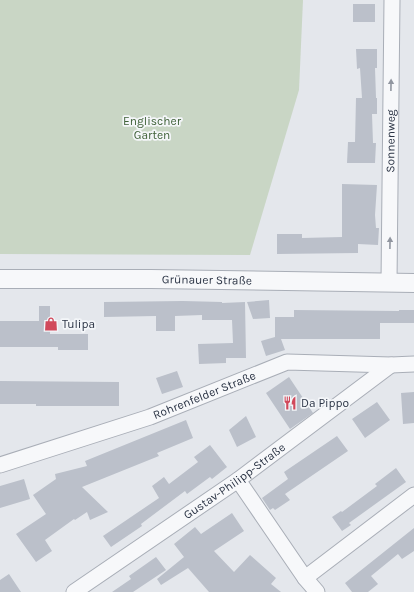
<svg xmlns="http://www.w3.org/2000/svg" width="414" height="592" viewBox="0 0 414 592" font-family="Karla,sans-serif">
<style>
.green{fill:#c9d6c5}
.building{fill:#bbc0ca}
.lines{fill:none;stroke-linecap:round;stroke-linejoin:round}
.minor-casing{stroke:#a9aeb7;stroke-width:17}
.tertiary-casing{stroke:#a9aeb7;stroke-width:20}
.minor{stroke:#f7f8fa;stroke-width:15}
.tertiary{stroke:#f7f8fa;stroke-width:18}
.oneway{fill:#9196a0}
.labels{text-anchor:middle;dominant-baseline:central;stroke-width:3.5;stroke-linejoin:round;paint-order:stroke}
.park-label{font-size:12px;fill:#3f6138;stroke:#f4f6f9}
.street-label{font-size:12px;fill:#2b3445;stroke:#f4f6f9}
.poi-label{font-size:12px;fill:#2b3445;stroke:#f4f6f9;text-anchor:start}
</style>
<rect width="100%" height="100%" fill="#e4e7ec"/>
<!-- green -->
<path class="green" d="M 0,0 L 303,0 L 299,90 L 250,255 L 0,254 Z"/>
<!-- building -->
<path class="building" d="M 353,4 L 375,4 L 375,22 L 353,22 Z
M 356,49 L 377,49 L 377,68 L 375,68 L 376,98 L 377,98 L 377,114 L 372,114 L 373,143 L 376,143 L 375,163 L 347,163 L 348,142 L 355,142 L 356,98 L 362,98 L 360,68 L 357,69 Z
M 342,184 L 377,185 L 375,215 L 376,228 L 379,228 L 378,245 L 358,244 L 358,253 L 277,254 L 277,234 L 302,234 L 302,238 L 342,237 Z
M 269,300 L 270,318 L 253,319 L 247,302 Z
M 183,301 L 222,302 L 222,303 L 245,302 L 246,358 L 226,358 L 226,363 L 199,364 L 198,344 L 233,343 L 232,320 L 202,320 L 202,315 L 175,316 L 175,331 L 156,331 L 156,316 L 104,317 L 104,302 Z
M 39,306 L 50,306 L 50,334 L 88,334 L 88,350 L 58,350 L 58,347 L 0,347 L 0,321 L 39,321 Z
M 294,310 L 399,311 L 399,310 L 414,310 L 414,323 L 380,323 L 380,339 L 281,339 L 285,350 L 266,356 L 261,341 L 275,337 L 275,317 L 294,317 Z
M 177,371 L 183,387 L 162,394 L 156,378 Z
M 289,377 L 313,413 L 290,429 L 266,393 Z
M 0,381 L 119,382 L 119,406 L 36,406 L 36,404 L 0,404 Z
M 414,392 L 414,423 L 403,424 L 401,393 Z
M 377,402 L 390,420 L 365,438 L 352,419 Z
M 246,416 L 256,437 L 237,447 L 229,430 Z
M 186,420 L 193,438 L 157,453 L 159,456 L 82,487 L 108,512 L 90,520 L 87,512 L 75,520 L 74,519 L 45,540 L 52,551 L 36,562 L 16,534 L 46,514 L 33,495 L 56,479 L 55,474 L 87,466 L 85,461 Z
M 337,436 L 348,451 L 285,494 L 290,500 L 275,510 L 273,508 L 270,510 L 262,498 L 288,479 L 284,472 Z
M 210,445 L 227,467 L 212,479 L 210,477 L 187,494 L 185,491 L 141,524 L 142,526 L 111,547 L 103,536 L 159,498 L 152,486 L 164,477 L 169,484 L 198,462 L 194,457 Z
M 396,468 L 406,482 L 349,523 L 351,525 L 342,531 L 332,517 L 341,511 L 342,512 L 377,486 L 375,484 Z
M 24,479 L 30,499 L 0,508 L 0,486 Z
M 232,513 L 244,531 L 214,551 L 234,572 L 250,555 L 276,578 L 271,584 L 281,592 L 209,592 L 188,568 L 161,585 L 157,579 L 184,557 L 174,544 L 195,527 L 201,534 Z
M 414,528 L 414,551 L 402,559 L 398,554 L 371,576 L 378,584 L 368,592 L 352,592 L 345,583 Z
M 156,557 L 166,570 L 133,592 L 112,592 L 131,579 L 129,576 Z
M 9,574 L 21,592 L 0,592 L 0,580 Z"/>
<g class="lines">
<!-- minor casing -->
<g class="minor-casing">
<g id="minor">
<path id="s1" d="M 389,282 L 392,0"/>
<path id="s2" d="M 0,465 L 150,417 L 287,362 L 391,365 L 414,364"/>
<path d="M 238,480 L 305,578 L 317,592"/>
<path d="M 305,578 L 414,495"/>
<path id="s3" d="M 74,592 L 238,480 L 391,365"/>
</g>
</g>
<!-- tertiary casing -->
<g class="tertiary-casing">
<g id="tertiary">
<path id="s4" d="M 0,279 L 151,279 L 414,283"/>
</g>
</g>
<!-- minor -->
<use href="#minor" class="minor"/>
<!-- tertiary -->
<use href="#tertiary" class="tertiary"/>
</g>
<!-- one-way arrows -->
<defs><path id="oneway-solid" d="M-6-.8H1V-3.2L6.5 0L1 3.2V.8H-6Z"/></defs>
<g class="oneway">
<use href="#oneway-solid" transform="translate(391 85) rotate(-89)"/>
<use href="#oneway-solid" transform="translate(390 243) rotate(-89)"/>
</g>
<!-- icons -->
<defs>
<g id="shop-bare" transform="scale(1.08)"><path d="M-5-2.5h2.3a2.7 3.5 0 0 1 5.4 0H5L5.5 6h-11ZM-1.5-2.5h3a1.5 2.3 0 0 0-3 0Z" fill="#d1495b" stroke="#f4f6f9" stroke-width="2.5" paint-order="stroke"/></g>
<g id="restaurant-bare" transform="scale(1.08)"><path d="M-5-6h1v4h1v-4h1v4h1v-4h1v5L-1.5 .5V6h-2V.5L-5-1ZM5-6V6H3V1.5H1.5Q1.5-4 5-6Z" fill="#d1495b" stroke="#f4f6f9" stroke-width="2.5" paint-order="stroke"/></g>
</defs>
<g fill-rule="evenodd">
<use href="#shop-bare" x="51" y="324"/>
<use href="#restaurant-bare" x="290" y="403"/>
</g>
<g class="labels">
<!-- park labels -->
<g class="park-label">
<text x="152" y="121">Englischer<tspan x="152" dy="14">Garten</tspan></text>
</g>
<!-- street labels -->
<g class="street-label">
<text stroke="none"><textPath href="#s1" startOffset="141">Sonnenweg</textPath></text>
<text stroke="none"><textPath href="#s4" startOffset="207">Grünauer Straße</textPath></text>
<text stroke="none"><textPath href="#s2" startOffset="216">Rohrenfelder Straße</textPath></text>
<text stroke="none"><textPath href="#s3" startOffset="195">Gustav-Philipp-Straße</textPath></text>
</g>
<!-- poi labels -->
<g class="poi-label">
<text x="62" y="324">Tulipa</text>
<text x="301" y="403">Da Pippo</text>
</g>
</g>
</svg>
